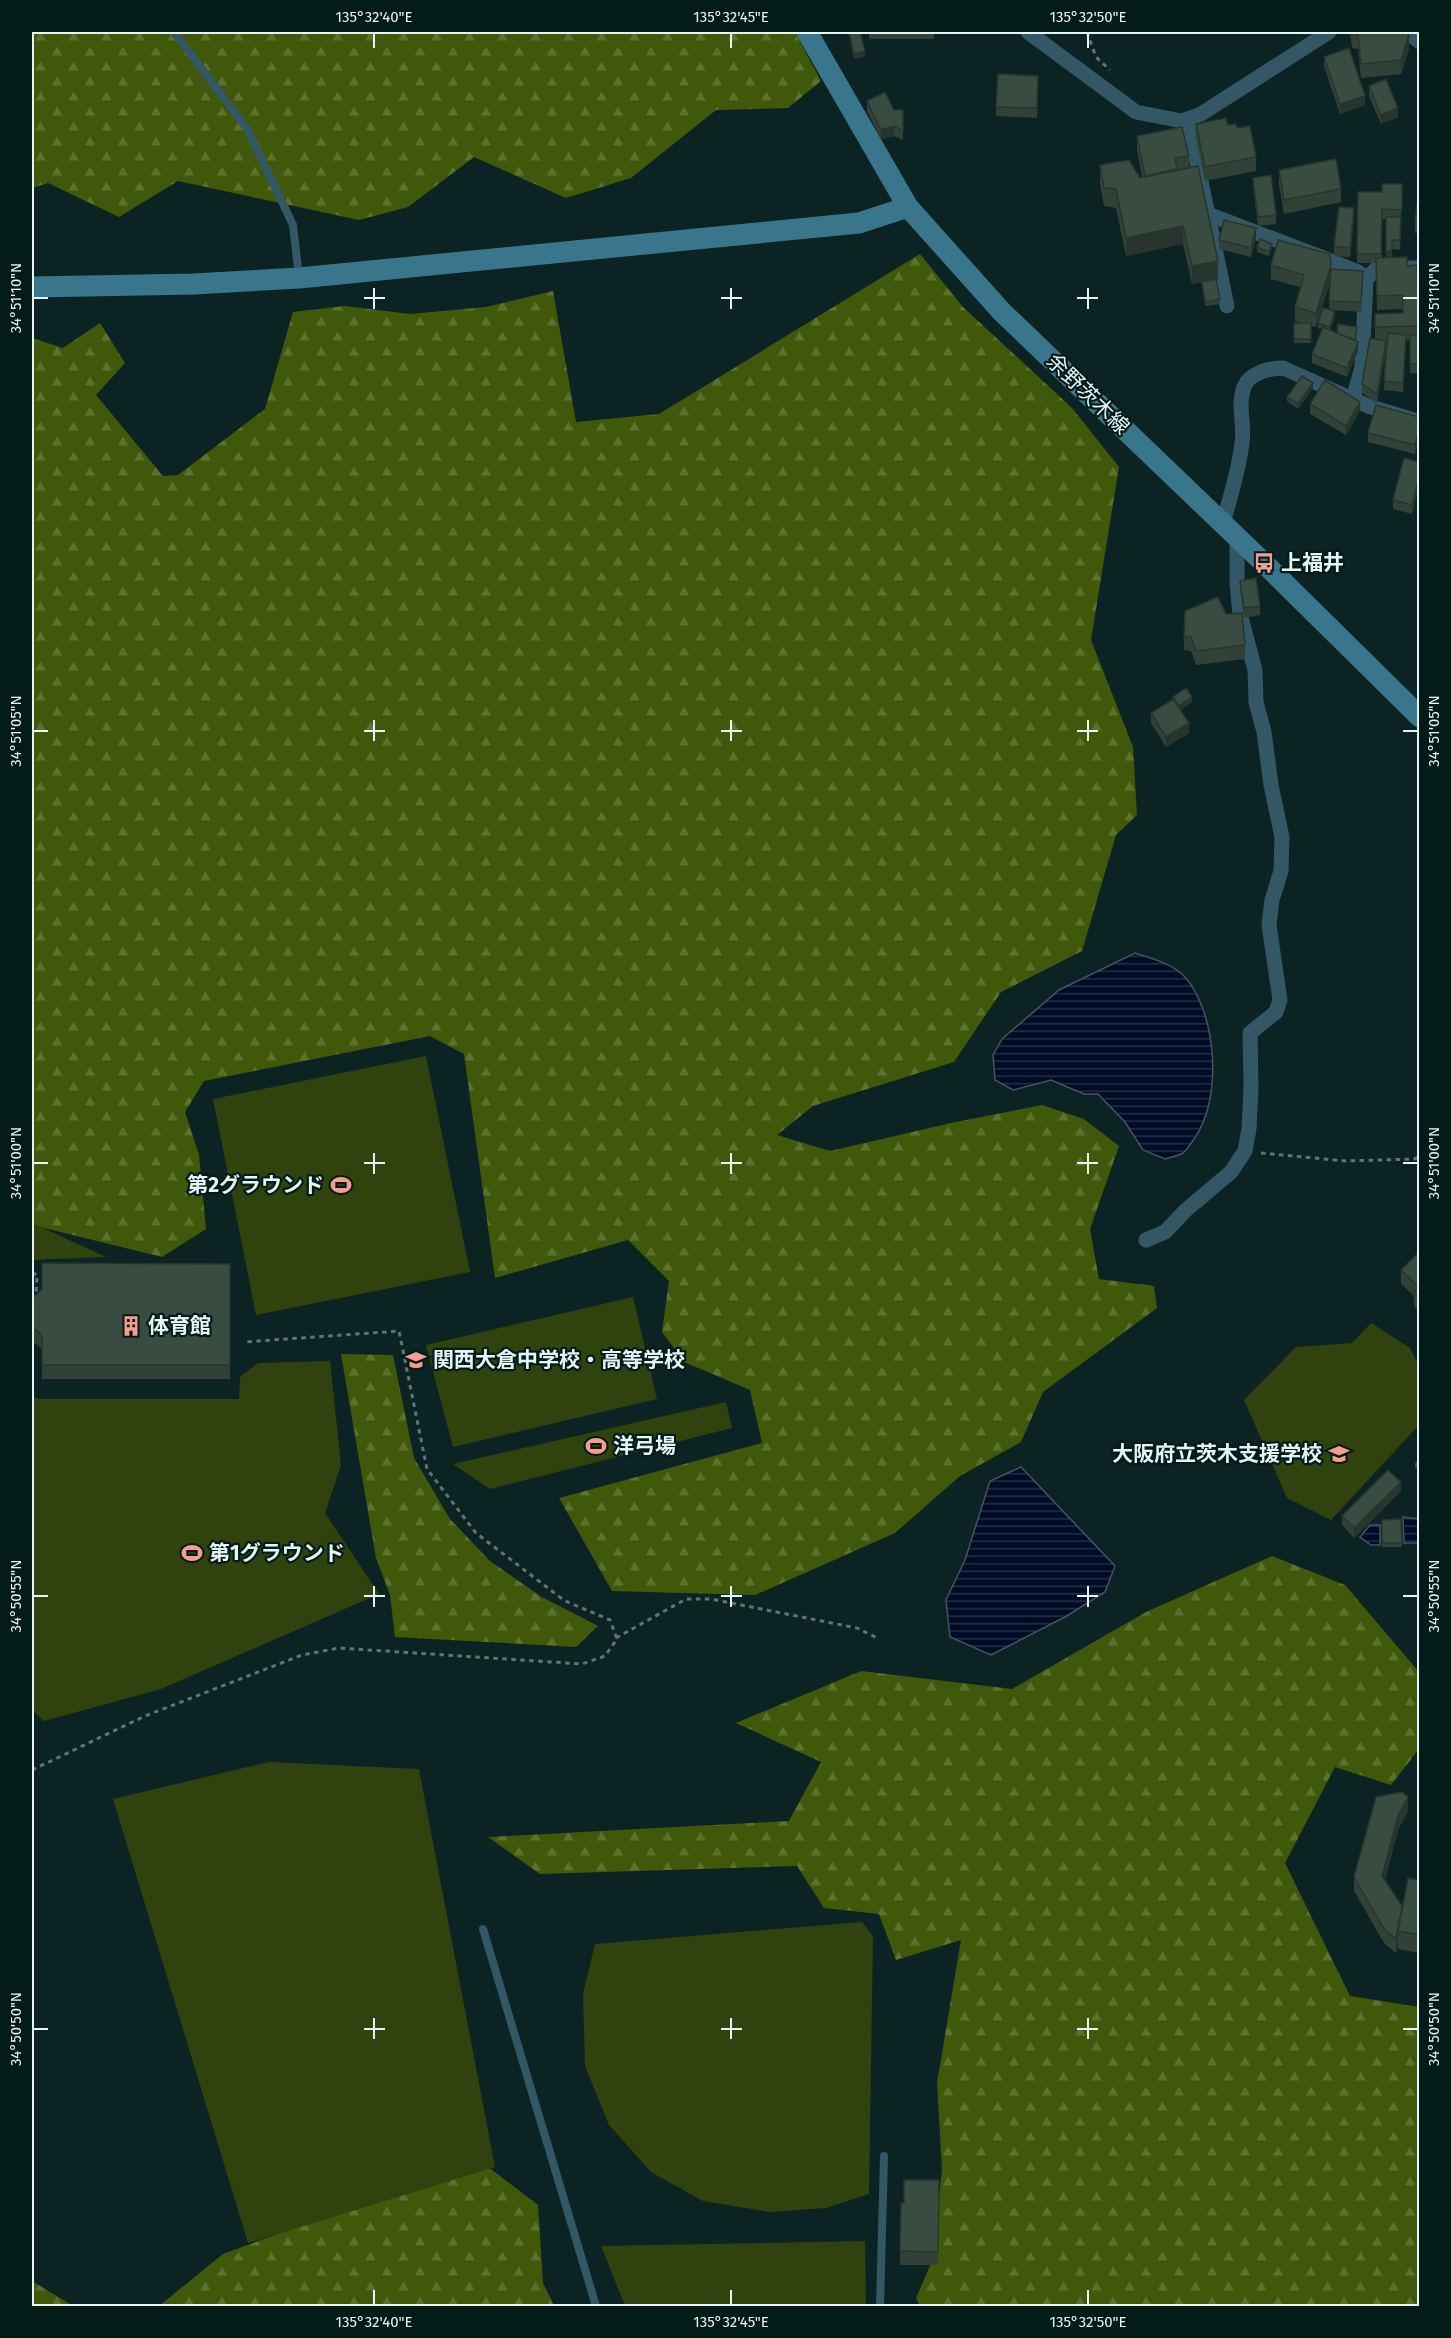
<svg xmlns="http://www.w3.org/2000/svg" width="1451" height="2338" viewBox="0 0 1451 2338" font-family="'Fira Sans','Noto Sans JP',sans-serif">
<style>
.forest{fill:url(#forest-firs)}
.park{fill:#30420e}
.water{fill:url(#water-rules);stroke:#455264;stroke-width:1.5}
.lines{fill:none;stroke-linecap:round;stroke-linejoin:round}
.path{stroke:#5f7473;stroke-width:3;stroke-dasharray:4.5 4.5;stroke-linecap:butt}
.lane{stroke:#335764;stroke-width:8}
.street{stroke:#335764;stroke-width:15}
.secondary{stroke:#3a768b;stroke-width:21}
.wall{fill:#314138;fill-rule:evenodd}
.shaded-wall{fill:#28352e}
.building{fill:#394c41;stroke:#28352e;stroke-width:1.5}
.ticks{fill:none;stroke:#e6f4f3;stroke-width:2}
.labels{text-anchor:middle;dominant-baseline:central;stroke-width:4.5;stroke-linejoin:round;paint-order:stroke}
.street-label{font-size:21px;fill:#e6f4f3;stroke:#031b19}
.poi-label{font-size:21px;font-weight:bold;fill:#e6f4f3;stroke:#031b19;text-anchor:start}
.neatline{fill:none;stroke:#e6f4f3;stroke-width:2}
.ticks-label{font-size:15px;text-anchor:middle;fill:#e6f4f3}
</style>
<defs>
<pattern id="forest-firs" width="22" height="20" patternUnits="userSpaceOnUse" patternTransform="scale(1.5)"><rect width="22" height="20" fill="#40580a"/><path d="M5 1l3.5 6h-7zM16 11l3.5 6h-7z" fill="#5c712e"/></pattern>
<pattern id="water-rules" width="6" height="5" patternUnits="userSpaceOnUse" patternTransform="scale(1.5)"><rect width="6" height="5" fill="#000c26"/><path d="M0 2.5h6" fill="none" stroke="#253046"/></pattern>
</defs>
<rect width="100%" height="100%" fill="#0b2423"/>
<!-- forest -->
<path class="forest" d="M 32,32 L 795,32 L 821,81 L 788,108 L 716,110 L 631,178 L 566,198 L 474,157 L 408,207 L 359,220 L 178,181 L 119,217 L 48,183 L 32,188 Z
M 920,254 L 963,307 L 1072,408 L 1119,467 L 1091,640 L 1133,747 L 1137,815 L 1116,835 L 1082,951 L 1001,992 L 954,1062 L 813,1106 L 777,1135 L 830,1151 L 951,1123 L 1042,1105 L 1084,1119 L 1119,1146 L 1090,1229 L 1099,1279 L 1154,1286 L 1157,1308 L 1043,1392 L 1021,1442 L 960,1476 L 895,1533 L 755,1595 L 612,1591 L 559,1498 L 762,1443 L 750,1390 L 684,1362 L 662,1332 L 669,1281 L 628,1240 L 495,1278 L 464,1054 L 430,1036 L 204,1081 L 185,1112 L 199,1155 L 206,1229 L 162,1257 L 32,1225 L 32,338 L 63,348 L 100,323 L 125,363 L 96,395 L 163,476 L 178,475 L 265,409 L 293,312 L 345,306 L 410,314 L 486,307 L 553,291 L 576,422 L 659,414 Z
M 341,1354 L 393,1355 L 414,1458 L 450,1519 L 490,1561 L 540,1596 L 598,1626 L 576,1647 L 395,1637 L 390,1595 L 376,1558 Z
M 1272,1556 L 1345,1585 L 1419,1672 L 1419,1749 L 1391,1785 L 1335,1767 L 1285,1863 L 1350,1996 L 1419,2007 L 1419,2306 L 920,2306 L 916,2298 L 932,2261 L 942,2170 L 937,2083 L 961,1940 L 896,1960 L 879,1914 L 824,1908 L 797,1866 L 540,1874 L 488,1837 L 789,1821 L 821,1762 L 736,1723 L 861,1671 L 1012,1689 L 1146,1612 Z
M 479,2160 L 538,2205 L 543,2283 L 554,2306 L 159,2306 L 223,2254 Z
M 32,2281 L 73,2306 L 32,2306 Z"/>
<!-- park -->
<path class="park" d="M 426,1056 L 470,1272 L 256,1315 L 213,1099 Z
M 32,1223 L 106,1257 L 32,1260 Z
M 633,1297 L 657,1399 L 453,1447 L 426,1345 Z
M 1371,1323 L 1410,1348 L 1419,1366 L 1419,1425 L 1331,1520 L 1287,1498 L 1244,1400 L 1296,1347 L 1352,1343 Z
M 330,1361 L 341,1465 L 325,1513 L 379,1594 L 161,1689 L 44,1721 L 32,1710 L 32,1396 L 39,1399 L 239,1399 L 240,1377 L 258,1363 Z
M 726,1402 L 732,1428 L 490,1489 L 453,1464 Z
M 269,1762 L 419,1769 L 495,2167 L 248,2243 L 113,1799 Z
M 862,1922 L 873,1936 L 869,2194 L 826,2208 L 770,2212 L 703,2201 L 651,2172 L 609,2125 L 585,2066 L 583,1994 L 595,1944 Z
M 865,2241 L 866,2306 L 625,2306 L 601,2246 Z"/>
<!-- water -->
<path class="water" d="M 1135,953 C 1151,958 1173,964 1185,977 C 1217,1014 1223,1099 1194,1139 C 1191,1143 1187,1150 1183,1153 C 1178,1156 1171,1157 1165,1159 L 1143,1150 L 1125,1122 L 1098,1094 L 1084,1094 L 1051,1080 L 1013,1090 L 995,1080 L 993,1055 L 1002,1039 L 1059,990 Z
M 1021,1467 L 1115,1566 L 1105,1592 L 1065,1617 L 991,1655 L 950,1637 L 946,1600 L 965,1560 L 990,1481 Z
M 1403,1517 L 1419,1519 L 1419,1543 L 1404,1543 Z
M 1370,1525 L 1380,1525 L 1380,1545 L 1371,1545 L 1360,1537 Z"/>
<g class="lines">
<!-- path -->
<path class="path" d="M 1087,32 L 1096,57 L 1110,70
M 1261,1153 L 1346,1161 L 1414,1159 L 1420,1157
M 32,1274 L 37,1274 L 36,1296 L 32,1296
M 616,1638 L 686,1599 L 711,1599 L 857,1628 L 879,1639
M 32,1770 L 145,1716 L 302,1655 L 339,1648 L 582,1664 L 605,1656 L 617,1639 L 610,1620 L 565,1601 L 476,1533 L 427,1469 L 399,1331 L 244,1342"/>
<!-- lane -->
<path class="lane" d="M 174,32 L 248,130 L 293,225 L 299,277
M 1419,1465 L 1420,1465
M 483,1929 L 596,2306
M 880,2306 L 884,2156"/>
<!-- street -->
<path class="street" d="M 1028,32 L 1136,112 L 1182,121 L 1201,114 L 1329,32
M 1407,32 L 1420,42
M 1188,119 L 1227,306
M 1208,214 L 1326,259 L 1358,272 L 1366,279 L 1362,367 L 1353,399
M 1366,279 L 1377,268 L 1420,268
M 1223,524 C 1230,497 1239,470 1242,443 C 1245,425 1237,405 1244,387 C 1249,373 1270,368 1283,368 L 1368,406 L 1420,422
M 1146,1240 L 1165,1232 L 1186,1210 L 1231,1172 L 1245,1151 L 1249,1129 L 1251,1087 L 1250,1033 L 1276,1012 L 1280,1000 L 1269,925 L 1272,900 L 1281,871 L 1282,837 L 1271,785 L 1264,732 L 1256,702 L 1255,670 L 1240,614 L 1237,584 L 1237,537"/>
<!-- secondary -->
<path class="secondary" d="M 807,32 L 908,207 L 1002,312 L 1264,563 L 1420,717
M 32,287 L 194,284 L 299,278 L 859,223 L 908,207"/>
</g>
<!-- wall -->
<path class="wall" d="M 819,32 L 834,32 L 819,33 Z
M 848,32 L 860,32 L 865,56 L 854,59 Z
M 869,32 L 934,32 L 934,39 L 869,39 Z
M 1350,32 L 1405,32 L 1409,49 L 1401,74 L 1361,78 L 1358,49 L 1352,48 Z
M 1324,57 L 1365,105 L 1340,114 L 1324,66 Z
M 1419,59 L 1419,81 L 1417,69 L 1417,60 Z
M 1038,76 L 1037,118 L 996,116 L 996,107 Z
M 1369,86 L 1398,117 L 1381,124 L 1369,96 Z
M 867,101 L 894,110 L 903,110 L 903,140 L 894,136 L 881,139 L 867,111 Z
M 1196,124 L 1228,125 L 1237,128 L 1256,157 L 1256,171 L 1205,181 L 1196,138 Z
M 1137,136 L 1189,156 L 1189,168 L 1218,279 L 1216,279 L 1220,304 L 1205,306 L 1202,282 L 1192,284 L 1183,244 L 1126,256 L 1116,208 L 1104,206 L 1100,184 L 1100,165 L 1140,178 L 1142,177 L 1137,150 Z
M 1279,170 L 1341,189 L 1341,202 L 1284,214 L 1279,184 Z
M 1253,178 L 1276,215 L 1276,224 L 1258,226 L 1253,187 Z
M 1402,184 L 1400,250 L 1392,249 L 1392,258 L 1407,266 L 1417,265 L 1419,335 L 1419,374 L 1410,373 L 1410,340 L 1406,340 L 1403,392 L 1384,390 L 1387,341 L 1386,341 L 1386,350 L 1377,403 L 1362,393 L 1362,384 L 1375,339 L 1375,314 L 1403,313 L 1403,309 L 1377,310 L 1376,263 L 1357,263 L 1358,192 L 1382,192 ZM 1382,219 L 1386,219 L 1386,258 L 1382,258 Z
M 1419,192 L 1419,233 L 1415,233 L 1415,219 Z
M 1354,218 L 1350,257 L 1334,256 L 1334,246 Z
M 1256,238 L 1251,257 L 1219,249 L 1219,240 Z
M 1257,247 L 1272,248 L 1269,256 L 1257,252 Z
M 1271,265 L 1331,269 L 1363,281 L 1361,312 L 1331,310 L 1335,316 L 1330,330 L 1337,333 L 1357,332 L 1356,341 L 1358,351 L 1347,377 L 1312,363 L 1312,354 L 1322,329 L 1318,328 L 1318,323 L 1329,310 L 1330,281 L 1316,327 L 1311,326 L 1311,343 L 1294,343 L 1294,323 L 1302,323 L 1295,321 L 1295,307 L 1300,287 L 1271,279 Z
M 1313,388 L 1298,409 L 1287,401 L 1287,397 Z
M 1310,404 L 1360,411 L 1346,435 L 1310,414 Z
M 1419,417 L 1415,454 L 1368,442 L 1368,433 Z
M 1418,462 L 1412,514 L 1393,509 L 1393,500 Z
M 1240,581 L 1260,606 L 1260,615 L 1244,618 L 1240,590 Z
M 1226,614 L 1245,645 L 1245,659 L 1196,665 L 1191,651 L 1184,650 L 1184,637 Z
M 1173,697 L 1192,702 L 1180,710 L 1189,733 L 1166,747 L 1151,723 L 1151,713 L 1173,700 Z
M 1419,1252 L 1419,1312 L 1414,1306 L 1414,1296 L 1401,1284 L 1401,1270 Z
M 230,1264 L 230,1379 L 42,1379 L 42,1349 L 32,1341 L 32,1298 Z
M 1401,1491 L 1354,1538 L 1342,1525 L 1342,1516 Z
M 1401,1519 L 1402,1547 L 1382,1547 L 1382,1520 Z
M 1408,1811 L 1398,1830 L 1385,1880 L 1402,1906 L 1419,1880 L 1419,1953 L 1398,1949 L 1398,1944 L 1396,1953 L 1384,1943 L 1354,1891 L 1354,1877 Z
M 939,2180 L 938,2265 L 900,2265 L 901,2203 L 904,2203 Z"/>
<!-- shaded-wall -->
<path class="shaded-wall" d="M 1409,35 L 1409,49 L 1401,74 L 1401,60 Z
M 865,51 L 865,56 L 854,59 L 854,54 Z
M 1365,96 L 1365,105 L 1340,114 L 1340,104 Z
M 1398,108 L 1398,117 L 1381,124 L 1381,115 Z
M 894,126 L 894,136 L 881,139 L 881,130 Z
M 1177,169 L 1177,183 L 1145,190 L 1145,176 Z
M 1354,208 L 1354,218 L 1350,257 L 1350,248 Z
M 1183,226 L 1183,244 L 1126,256 L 1126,238 Z
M 1256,228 L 1256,238 L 1251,257 L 1251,248 Z
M 1392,240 L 1392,259 L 1386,262 L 1386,252 Z
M 1218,261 L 1218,279 L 1192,284 L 1192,266 Z
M 1331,265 L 1331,279 L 1316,327 L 1316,313 Z
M 1335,311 L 1335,316 L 1330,331 L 1330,327 Z
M 1386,341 L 1386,350 L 1377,403 L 1377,394 Z
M 1358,342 L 1358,351 L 1347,377 L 1347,368 Z
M 1313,383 L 1313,388 L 1298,409 L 1298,404 Z
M 1360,402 L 1360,411 L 1346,435 L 1346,426 Z
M 1419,429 L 1419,438 L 1415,454 L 1415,445 Z
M 1419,477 L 1419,486 L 1412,514 L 1412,505 Z
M 1192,697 L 1192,702 L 1179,711 L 1179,706 Z
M 1189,723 L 1189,733 L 1166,747 L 1166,737 Z
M 1401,1482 L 1401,1491 L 1354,1538 L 1354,1528 Z
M 1408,1797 L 1408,1811 L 1398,1830 L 1382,1890 L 1382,1876 L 1398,1816 Z
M 1403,1907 L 1398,1931 L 1398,1944 L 1396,1953 L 1396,1939 Z"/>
<!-- building -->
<path class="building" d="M 849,32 L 860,32 L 865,51 L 854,54 Z
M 1352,32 L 1405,32 L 1409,35 L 1401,60 L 1361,64 L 1358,35 L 1352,34 Z
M 1349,48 L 1365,96 L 1340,104 L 1324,57 Z
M 1419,59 L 1419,72 L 1417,60 Z
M 998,74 L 1038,76 L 1037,108 L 996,107 Z
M 1386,79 L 1398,108 L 1381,115 L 1369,86 Z
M 885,92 L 894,110 L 903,110 L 903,131 L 894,126 L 881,130 L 867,101 Z
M 1226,118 L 1228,125 L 1236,124 L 1237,128 L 1250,126 L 1256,157 L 1205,167 L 1196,124 Z
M 1182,127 L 1189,156 L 1175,158 L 1177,169 L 1145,176 L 1137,136 Z
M 1336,159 L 1341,189 L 1284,200 L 1279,170 Z
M 1129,160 L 1140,178 L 1198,166 L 1218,261 L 1192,266 L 1183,226 L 1126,238 L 1116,189 L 1104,188 L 1100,165 Z
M 1271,175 L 1276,215 L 1258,217 L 1253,178 Z
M 1382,184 L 1402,184 L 1402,210 L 1382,209 L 1381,254 L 1357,254 L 1358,192 L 1382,192 Z
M 1419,192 L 1419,219 L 1415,219 Z
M 1339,207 L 1354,208 L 1350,248 L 1334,246 Z
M 1386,217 L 1401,217 L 1400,240 L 1392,240 L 1392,250 L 1386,252 Z
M 1224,220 L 1256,228 L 1251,248 L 1219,240 Z
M 1260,239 L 1272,244 L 1269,252 L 1257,247 Z
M 1278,240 L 1330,254 L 1331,265 L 1316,313 L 1295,307 L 1304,275 L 1271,265 Z
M 1407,257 L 1407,266 L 1417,265 L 1419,326 L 1375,327 L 1375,314 L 1403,313 L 1403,295 L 1377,296 L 1376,258 Z
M 1331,269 L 1363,271 L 1361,302 L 1329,301 Z
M 1216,279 L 1220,299 L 1205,302 L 1202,282 Z
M 1323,308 L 1335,311 L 1330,327 L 1318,323 Z
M 1294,323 L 1311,323 L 1311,339 L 1294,339 Z
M 1338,324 L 1357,327 L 1355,340 L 1337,333 Z
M 1323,327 L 1358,342 L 1347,368 L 1312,354 Z
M 1388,333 L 1406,335 L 1403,383 L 1384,381 Z
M 1410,335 L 1419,335 L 1419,364 L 1410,364 Z
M 1370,338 L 1386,341 L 1377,394 L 1362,384 Z
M 1302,376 L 1313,383 L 1298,404 L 1287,397 Z
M 1325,380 L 1360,402 L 1346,426 L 1310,404 Z
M 1376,405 L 1419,417 L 1419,429 L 1415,445 L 1368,433 Z
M 1404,458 L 1418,462 L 1419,477 L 1412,505 L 1393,500 Z
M 1256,578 L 1260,606 L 1244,608 L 1240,581 Z
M 1218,597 L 1226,614 L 1242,613 L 1245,645 L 1196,651 L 1191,637 L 1184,637 L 1185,611 Z
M 1186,688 L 1192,697 L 1179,706 L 1173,697 Z
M 1173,699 L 1189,723 L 1166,737 L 1151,713 Z
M 1419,1252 L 1419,1298 L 1414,1292 L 1419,1287 L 1401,1270 Z
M 42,1263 L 230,1264 L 230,1365 L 42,1365 L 42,1335 L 32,1327 L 32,1298 L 42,1289 Z
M 1388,1470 L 1401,1482 L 1354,1528 L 1342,1516 Z
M 1401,1519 L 1402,1543 L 1382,1543 L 1382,1520 Z
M 1402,1792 L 1408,1797 L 1398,1816 L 1382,1876 L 1402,1906 L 1396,1939 L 1384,1929 L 1354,1877 L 1376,1797 Z
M 1408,1878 L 1419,1880 L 1419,1935 L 1398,1931 Z
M 904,2180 L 939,2180 L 938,2252 L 900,2251 L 901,2203 L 904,2203 Z"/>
<!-- ticks -->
<path class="ticks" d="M 374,33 L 374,48M 731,33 L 731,48M 1088,33 L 1088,48M 374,288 L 374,309M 731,288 L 731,309M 1088,288 L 1088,309M 33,298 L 48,298M 364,298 L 385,298M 721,298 L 742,298M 1077,298 L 1098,298M 1403,298 L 1418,298M 374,720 L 374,741M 731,720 L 731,741M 1088,720 L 1088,741M 33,731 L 48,731M 364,731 L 385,731M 721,731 L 742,731M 1077,731 L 1098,731M 1403,731 L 1418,731M 374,1153 L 374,1174M 731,1153 L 731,1174M 1088,1153 L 1088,1174M 33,1163 L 48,1163M 364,1163 L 385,1163M 721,1163 L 742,1163M 1077,1163 L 1098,1163M 1403,1163 L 1418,1163M 374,1586 L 374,1607M 731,1586 L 731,1607M 1088,1586 L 1088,1607M 33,1596 L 48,1596M 364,1596 L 385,1596M 721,1596 L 742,1596M 1077,1596 L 1098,1596M 1403,1596 L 1418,1596M 374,2018 L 374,2039M 731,2018 L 731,2039M 1088,2018 L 1088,2039M 33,2029 L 48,2029M 364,2029 L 385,2029M 721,2029 L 742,2029M 1077,2029 L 1098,2029M 1403,2029 L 1418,2029M 374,2290 L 374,2305M 731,2290 L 731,2305M 1088,2290 L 1088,2305"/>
<!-- icons -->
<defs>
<g id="bus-bare" transform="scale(1.62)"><path d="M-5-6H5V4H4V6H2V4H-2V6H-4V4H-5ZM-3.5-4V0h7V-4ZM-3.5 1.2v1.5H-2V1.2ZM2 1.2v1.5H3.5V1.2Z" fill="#f59d8f" stroke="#031b19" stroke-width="2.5" paint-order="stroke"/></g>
<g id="stadium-bare" transform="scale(1.62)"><path d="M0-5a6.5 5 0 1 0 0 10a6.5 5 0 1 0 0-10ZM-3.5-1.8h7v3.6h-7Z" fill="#f59d8f" stroke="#031b19" stroke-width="2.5" paint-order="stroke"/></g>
<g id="building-bare" transform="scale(1.62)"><path d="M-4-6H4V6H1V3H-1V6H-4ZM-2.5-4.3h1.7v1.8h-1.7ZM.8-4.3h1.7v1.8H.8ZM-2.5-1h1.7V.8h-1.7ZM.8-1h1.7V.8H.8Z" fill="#f59d8f" stroke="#031b19" stroke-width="2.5" paint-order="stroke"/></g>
<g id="school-bare" transform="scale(1.62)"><path d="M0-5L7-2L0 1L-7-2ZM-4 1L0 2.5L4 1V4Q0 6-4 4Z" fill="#f59d8f" stroke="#031b19" stroke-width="2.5" paint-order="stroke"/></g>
</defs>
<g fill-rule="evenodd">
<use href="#bus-bare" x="1264" y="563"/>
<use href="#stadium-bare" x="341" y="1185"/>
<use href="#building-bare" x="131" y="1326"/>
<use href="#school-bare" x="416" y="1360"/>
<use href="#stadium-bare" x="596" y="1446"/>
<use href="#school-bare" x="1339" y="1454"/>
<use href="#stadium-bare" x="192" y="1553"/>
</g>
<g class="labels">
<!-- street labels -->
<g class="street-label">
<text transform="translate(1088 394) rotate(44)">余野茨木線</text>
</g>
<!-- poi labels -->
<g class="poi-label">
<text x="1281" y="563">上福井</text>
<text x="324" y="1185" text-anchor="end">第2グラウンド</text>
<text x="148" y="1326">体育館</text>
<text x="433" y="1360">関西大倉中学校・高等学校</text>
<text x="613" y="1446">洋弓場</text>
<text x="1322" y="1454" text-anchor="end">大阪府立茨木支援学校</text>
<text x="209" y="1553">第1グラウンド</text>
</g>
</g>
<!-- border -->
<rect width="1451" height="2338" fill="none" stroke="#031b19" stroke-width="66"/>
<rect x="33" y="33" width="1385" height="2272" class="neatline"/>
<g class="ticks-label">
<text x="374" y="22">135°32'40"E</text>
<text x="731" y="22">135°32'45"E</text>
<text x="1088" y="22">135°32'50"E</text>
<text transform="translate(16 298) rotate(-90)" y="5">34°51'10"N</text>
<text transform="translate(1434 298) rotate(-90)" y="5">34°51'10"N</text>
<text transform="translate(16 731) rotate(-90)" y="5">34°51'05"N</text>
<text transform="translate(1434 731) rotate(-90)" y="5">34°51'05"N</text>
<text transform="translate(16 1163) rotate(-90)" y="5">34°51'00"N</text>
<text transform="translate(1434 1163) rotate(-90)" y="5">34°51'00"N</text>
<text transform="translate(16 1596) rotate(-90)" y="5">34°50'55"N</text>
<text transform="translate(1434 1596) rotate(-90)" y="5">34°50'55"N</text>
<text transform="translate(16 2029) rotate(-90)" y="5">34°50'50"N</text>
<text transform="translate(1434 2029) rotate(-90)" y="5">34°50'50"N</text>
<text x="374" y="2327">135°32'40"E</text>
<text x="731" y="2327">135°32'45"E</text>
<text x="1088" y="2327">135°32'50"E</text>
</g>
</svg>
